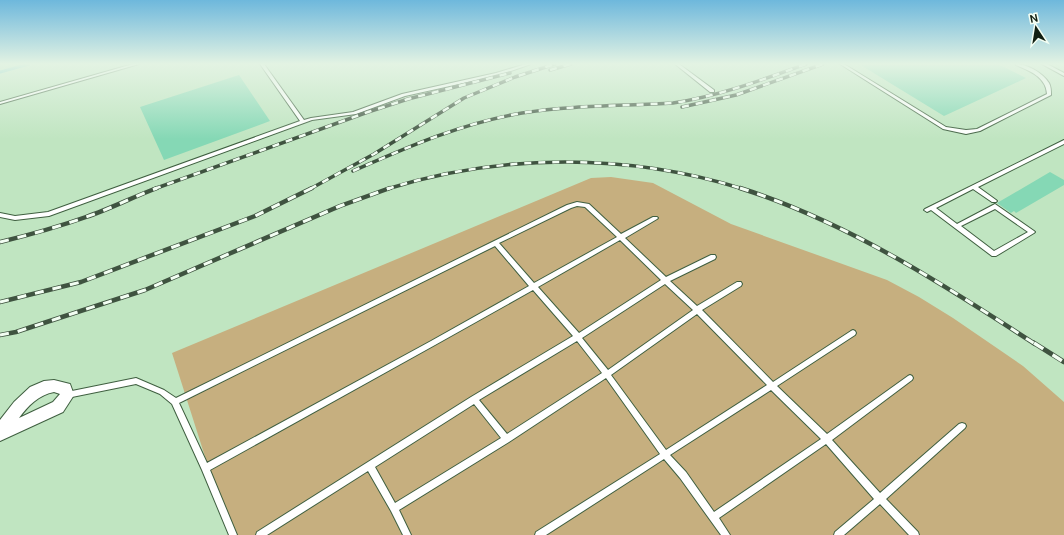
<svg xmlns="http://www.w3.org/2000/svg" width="1064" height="535" viewBox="0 0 1064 535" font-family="'DM Sans',sans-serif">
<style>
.green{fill:#c6af7f}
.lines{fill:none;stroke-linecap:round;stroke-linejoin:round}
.stream{stroke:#57bec9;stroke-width:3}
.building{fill:#85d8b5}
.lane-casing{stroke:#3f5f40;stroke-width:2}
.street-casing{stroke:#3f5f40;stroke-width:2}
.lane{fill:#fff;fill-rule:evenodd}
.street{fill:#fff;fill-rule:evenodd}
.rail-far2-casing{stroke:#3f5340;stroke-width:3.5}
.rail-far1-casing{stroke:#3f5340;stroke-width:4.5}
.rail-casing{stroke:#3f5340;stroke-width:5}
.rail-far2{stroke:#f3fef3;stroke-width:2.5;stroke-dasharray:7;stroke-linecap:butt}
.rail-far1{stroke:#f3fef3;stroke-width:3;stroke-dasharray:9;stroke-linecap:butt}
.rail{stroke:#f3fef3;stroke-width:3.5;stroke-dasharray:11;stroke-linecap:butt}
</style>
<rect width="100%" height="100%" fill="#c0e5c1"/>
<!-- green -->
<path class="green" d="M 611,177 L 653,183 L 731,224 L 887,280 L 919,297 L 953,318 L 1023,366 L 1064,402 L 1064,535 L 230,535 L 172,353 L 591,178 Z"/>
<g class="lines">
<!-- stream -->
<path class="stream" d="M 0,72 L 29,64"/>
</g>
<!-- building -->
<path class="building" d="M 859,64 L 998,64 L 1026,78 L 944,116 Z
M 239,75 L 270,121 L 164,160 L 140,107 Z
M 1050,172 L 1064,180 L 1064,185 L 1016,213 L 1014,211 L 1011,213 L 997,203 Z"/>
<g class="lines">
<!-- lane casing -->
<g class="lane-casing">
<path id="lane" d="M 133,64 L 139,64 L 0,104 L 0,102 Z
M 260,64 L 264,64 L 304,120 L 311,118 L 353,112 L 402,94 L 496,73 L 526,64 L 531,64 L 499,75 L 405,96 L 356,114 L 312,120 L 49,216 L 15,220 L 0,217 L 0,213 L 15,216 L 48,212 L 300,121 Z
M 675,64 L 679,64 L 714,90 L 714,92 L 710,92 Z
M 840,64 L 844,64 L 946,127 L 966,130 L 977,129 L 1047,94 C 1046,77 1030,71 1016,65 L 1016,64 C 1027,64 1043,73 1049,83 C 1051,87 1051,90 1051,95 L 980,131 L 966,134 L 943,129 Z
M 1042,64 L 1047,64 L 1064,73 L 1064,76 Z
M 1064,140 L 1064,144 L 978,187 L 996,200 L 997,201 L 996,202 L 992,202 L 973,189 L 936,208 L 957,224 L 995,204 L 1034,231 L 1035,232 L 1034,233 L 996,256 L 992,256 L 931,210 L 927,212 L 924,210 L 925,209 ZM 995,209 L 1028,232 L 994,251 L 961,226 Z
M 577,202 L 589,204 L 621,234 L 653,217 L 657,217 L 658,218 L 657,219 L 625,238 L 666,277 L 711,255 L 715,255 L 716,257 L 715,259 L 670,281 L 697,306 L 737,282 L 741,282 L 742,284 L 741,286 L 702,310 L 773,382 L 851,331 L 853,330 L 855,331 L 856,333 L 855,335 L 777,386 L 827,434 L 908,376 L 910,375 L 912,376 L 913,378 L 912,380 L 832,440 L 880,493 L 959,424 L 962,423 L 965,424 L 966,426 L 965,428 L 886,499 L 918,532 L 919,535 L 909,535 L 880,504 L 844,535 L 834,535 L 835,532 L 874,499 L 826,444 L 719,518 L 730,535 L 721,535 L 680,478 L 664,459 L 546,535 L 535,535 L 536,532 L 660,454 L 606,378 L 509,442 L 399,510 L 411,535 L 403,535 L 391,511 L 368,471 L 267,535 L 256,535 L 257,532 L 471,397 L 573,336 L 533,290 L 435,345 L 210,470 L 237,535 L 229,535 L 202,470 L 172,404 L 160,394 L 136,384 L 67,398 L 65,397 L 63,395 L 65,393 L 67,392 L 136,378 L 164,390 L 176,398 L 567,205 ZM 577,206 L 585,207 L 617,237 L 534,283 L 499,243 L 571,208 ZM 620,240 L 661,280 L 579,333 L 538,287 ZM 495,246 L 529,286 L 431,341 L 207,463 L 179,403 ZM 665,284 L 693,310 L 608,370 L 582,338 ZM 697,314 L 767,385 L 666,450 L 611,375 ZM 577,341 L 602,373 L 507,434 L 479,400 ZM 771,390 L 821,439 L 714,512 L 686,472 L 670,455 ZM 474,404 L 501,438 L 395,503 L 375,467 Z"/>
</g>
<!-- street casing -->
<g class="street-casing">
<path id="street" d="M 54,380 L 70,384 L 74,395 L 63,412 L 0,441 L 0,420 L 14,402 L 30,387 L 44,381 ZM 54,392 L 60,394 L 53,402 L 19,418 C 28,406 38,395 54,392 Z"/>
</g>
<!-- lane -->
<use href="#lane" class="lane"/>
<!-- street -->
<use href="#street" class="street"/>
<!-- rail-far2 casing -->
<g class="rail-far2-casing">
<path id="rail-far2" d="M 550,70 L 571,64
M 682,107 L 736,95 L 823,64
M 353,171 C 408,147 462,123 522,113 C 572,105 623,106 673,103 C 719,96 762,80 806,64
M 154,189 L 368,112 L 408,99 L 510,73
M 310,189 L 374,154 L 464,98 L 515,77 L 555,64
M 387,189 C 501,153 629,153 743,189"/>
</g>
<!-- rail-far1 casing -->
<g class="rail-far1-casing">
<path id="rail-far1" d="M 740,188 C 847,222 941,283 1035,344
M 0,242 C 29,235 58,227 86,217 C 110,209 133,197 157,188
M 0,302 L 81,282 L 255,216 L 312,188
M 0,335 L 16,332 L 145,290 L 340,206 L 390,188"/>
</g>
<!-- rail casing -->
<g class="rail-casing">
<path id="rail" d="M 1034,343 L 1064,362"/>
</g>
<!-- rail-far2 -->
<use href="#rail-far2" class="rail-far2"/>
<!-- rail-far1 -->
<use href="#rail-far1" class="rail-far1"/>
<!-- rail -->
<use href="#rail" class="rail"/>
</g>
<!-- sky -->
<linearGradient id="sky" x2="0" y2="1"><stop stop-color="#6eb8dc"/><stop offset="0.46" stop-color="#e3f3e3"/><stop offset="1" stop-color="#e3f3e3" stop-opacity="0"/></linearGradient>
<rect width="1064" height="139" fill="url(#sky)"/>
<!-- north arrow -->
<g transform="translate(1036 28) rotate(348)" stroke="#f3fef3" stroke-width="3" paint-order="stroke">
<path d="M0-3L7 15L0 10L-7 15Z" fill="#111f12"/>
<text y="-6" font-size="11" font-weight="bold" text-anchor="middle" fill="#111f12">N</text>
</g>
</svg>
